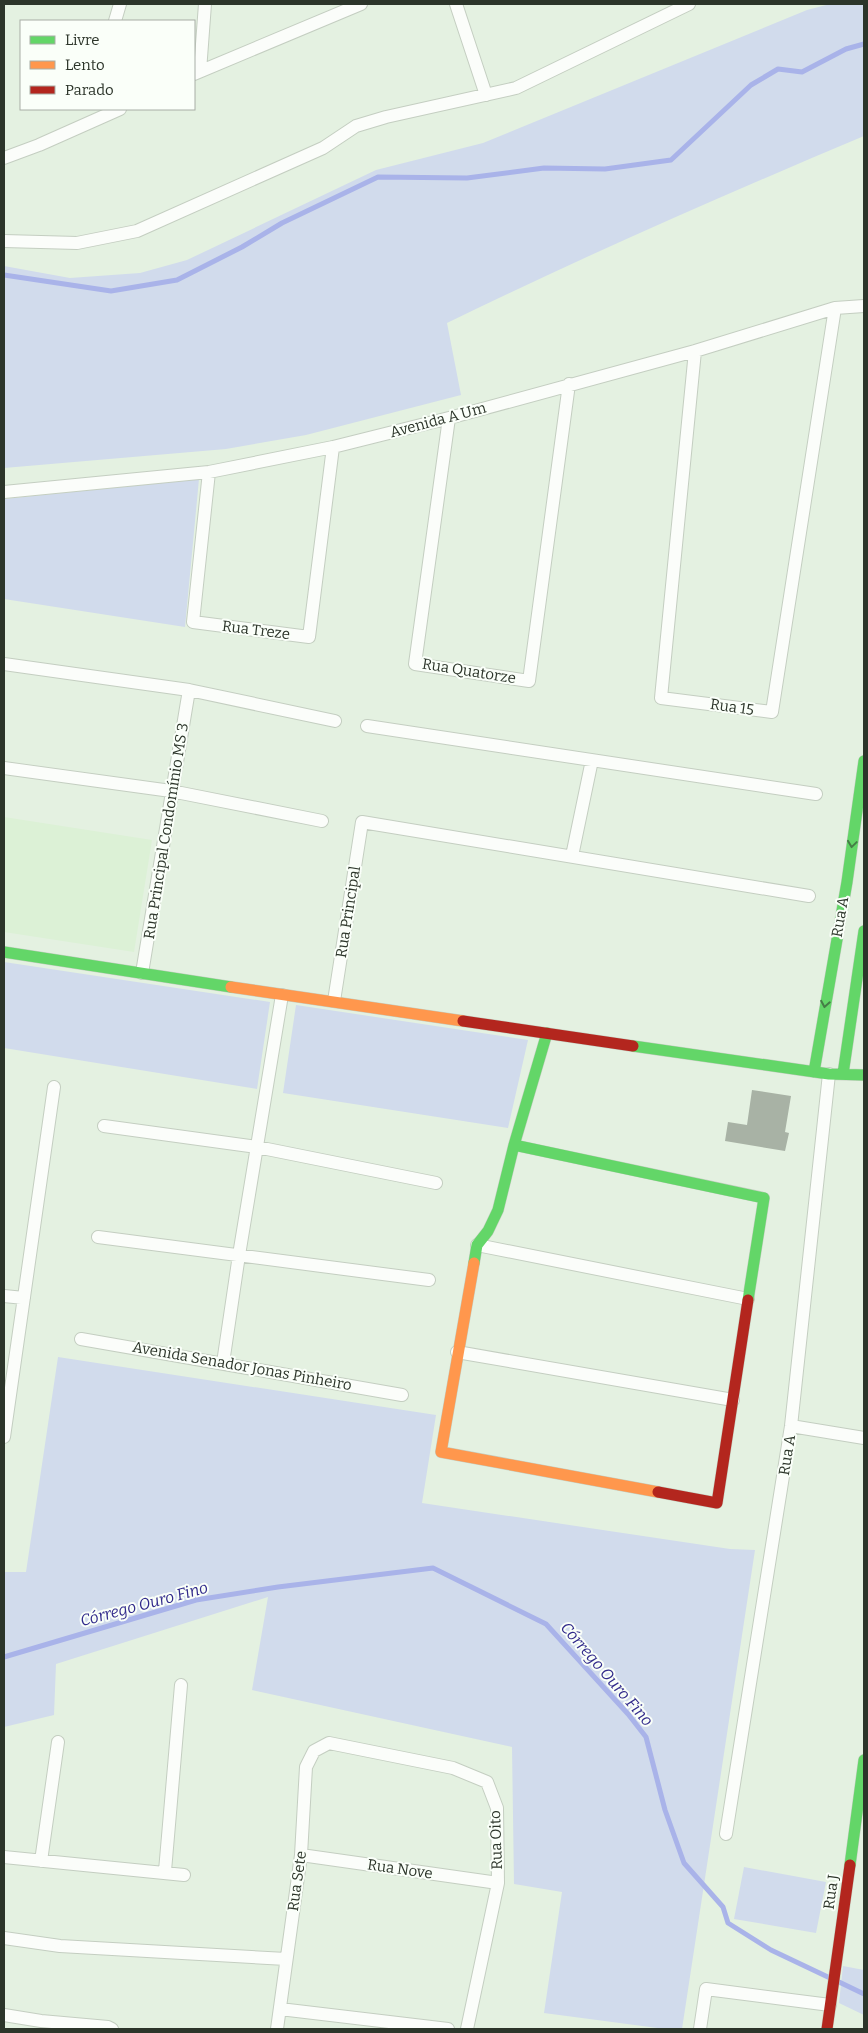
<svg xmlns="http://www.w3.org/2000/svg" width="868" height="2033" viewBox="0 0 868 2033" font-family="Bitter,serif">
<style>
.built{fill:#dcf1d6}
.green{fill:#d1dbec}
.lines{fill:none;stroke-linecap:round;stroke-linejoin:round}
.stream{stroke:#a9b3e9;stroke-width:5}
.building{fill:#a8b2a5}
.street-casing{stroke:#c4cec1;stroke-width:14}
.fast-casing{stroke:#c4cec1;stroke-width:12}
.slow-casing{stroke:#c4cec1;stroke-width:12}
.jam-casing{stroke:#c4cec1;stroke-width:12}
.street{stroke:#fbfdfa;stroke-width:12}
.fast{stroke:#63d668;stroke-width:11}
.slow{stroke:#ff974d;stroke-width:11}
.jam{stroke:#b3261e;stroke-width:11}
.oneway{stroke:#457d46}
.labels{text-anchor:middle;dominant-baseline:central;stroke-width:4;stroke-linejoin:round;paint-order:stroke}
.street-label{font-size:15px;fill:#2c352a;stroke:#fafff9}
.water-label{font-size:16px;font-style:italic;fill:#312a8b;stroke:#fafff9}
</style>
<rect width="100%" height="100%" fill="#e4f1e1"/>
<!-- built -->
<path class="built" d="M 4,817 L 152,840 L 134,952 L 4,932 Z"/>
<!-- green -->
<path class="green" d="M 830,4 L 864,4 L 864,136 C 724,195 584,256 447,323 L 461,395 L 306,435 L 226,449 L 4,468 L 4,266 L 70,278 L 140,273 L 187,260 L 376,170 L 483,143 L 807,10 Z
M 199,479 L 185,627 L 4,599 L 4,499 Z
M 4,962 L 270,1002 L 257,1089 L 4,1048 Z
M 296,1005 L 528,1040 L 508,1128 L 283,1093 Z
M 58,1357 L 436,1415 L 422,1503 L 730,1549 L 755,1550 L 682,2029 L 665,2029 L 544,2013 L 562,1892 L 514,1884 L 512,1747 L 252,1690 L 268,1597 L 56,1664 L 54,1715 L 4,1727 L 4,1572 L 26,1572 Z
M 744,1867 L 826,1882 L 816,1933 L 734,1919 Z
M 843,1966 L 864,1970 L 864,2015 L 839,2003 Z"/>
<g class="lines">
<!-- stream -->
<path class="stream" d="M 4,275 L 111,291 L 177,280 L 242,247 L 282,223 L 378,177 L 467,178 L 544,168 L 605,169 L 671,160 L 751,85 L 778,69 L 802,72 L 846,49 L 864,44
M 4,1657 L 196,1600 L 278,1587 L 433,1568 L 546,1624 L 628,1714 L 646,1737 L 665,1810 L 684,1863 L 723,1907 L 728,1923 L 771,1950 L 830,1978
M 837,1981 L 864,1994"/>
</g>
<!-- building -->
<path class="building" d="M 752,1090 L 791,1096 L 785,1132 L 789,1133 L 785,1151 L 725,1141 L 728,1122 L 747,1125 Z"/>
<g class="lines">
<!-- street casing -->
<g class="street-casing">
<path id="street" d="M 456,4 L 486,95
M 115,21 L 120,4
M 200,71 L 205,4
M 194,74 L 361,4
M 4,158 L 39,145 L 120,109
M 4,241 L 77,243 L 137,231 L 323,148 L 356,126 L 386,117 L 516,88 L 689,4
M 695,351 L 661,698 L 772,712 L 835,308
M 449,418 L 415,664 L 529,681 L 569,384
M 209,472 L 193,622 L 309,637 L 333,447
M 4,492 L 209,472 L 333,447 L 449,418 L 695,351 L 835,308 L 864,306
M 4,664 L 189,690 L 335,721
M 367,726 L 816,794
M 4,768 L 171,791 L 322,821
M 572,856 L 592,760
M 142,973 L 189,690
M 334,1001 L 362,822 L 809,896
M 104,1126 L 257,1147 L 436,1183
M 98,1237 L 429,1280
M 477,1245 L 748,1299
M 4,1296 L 24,1298
M 81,1339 L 402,1395
M 457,1352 L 733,1400
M 223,1363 L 239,1255 L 282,995
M 791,1426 L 864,1438
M 4,1437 L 54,1087
M 726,1834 L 791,1426 L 829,1074
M 301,1855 L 498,1883
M 4,1857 L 184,1875
M 41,1861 L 58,1742
M 165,1871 L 181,1685
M 4,1938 L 60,1946 L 286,1959
M 280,2009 L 448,2029
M 4,2015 L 41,2021 L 108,2027 L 112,2029
M 277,2029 L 301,1855 L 306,1767 L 314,1751 L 329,1743 L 453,1768 L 487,1782 L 497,1808 L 498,1883 L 467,2029
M 700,2029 L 706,1989 L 830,2005"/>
</g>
<!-- fast casing -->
<g class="fast-casing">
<path id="fast" d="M 4,952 L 231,987
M 633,1046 L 829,1074 L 864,1075
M 814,1072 L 847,882 L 864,761
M 843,1074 L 864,931
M 514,1145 L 764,1198 L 748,1300
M 474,1263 L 477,1245 L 488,1231 L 498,1210 L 514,1145 L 547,1033
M 850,1865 L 864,1760"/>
</g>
<!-- slow casing -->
<g class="slow-casing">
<path id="slow" d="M 231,987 L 463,1021
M 474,1263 L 441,1452 L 658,1492"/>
</g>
<!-- jam casing -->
<g class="jam-casing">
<path id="jam" d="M 463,1021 L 633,1046
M 658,1492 L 717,1503 L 748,1300
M 827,2029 L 850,1865"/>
</g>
<!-- street -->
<use href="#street" class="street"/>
<!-- fast -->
<use href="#fast" class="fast"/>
<!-- slow -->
<use href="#slow" class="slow"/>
<!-- jam -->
<use href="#jam" class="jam"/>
</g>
<!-- one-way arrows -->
<defs><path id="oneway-chevron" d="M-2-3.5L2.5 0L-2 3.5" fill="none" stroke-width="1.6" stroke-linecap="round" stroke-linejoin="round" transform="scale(1.25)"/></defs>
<g class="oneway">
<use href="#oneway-chevron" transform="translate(852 844) rotate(98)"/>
<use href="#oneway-chevron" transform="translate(825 1004) rotate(100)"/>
</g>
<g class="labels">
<!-- street labels -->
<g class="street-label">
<text transform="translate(438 420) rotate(-15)">Avenida A Um</text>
<text transform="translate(256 630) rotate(7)">Rua Treze</text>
<text transform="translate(469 671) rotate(9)">Rua Quatorze</text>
<text transform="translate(732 707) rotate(8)">Rua 15</text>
<text transform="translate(166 831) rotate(-81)">Rua Principal Condomínio MS 3</text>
<text transform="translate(348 912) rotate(-81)">Rua Principal</text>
<text transform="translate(840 917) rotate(-80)">Rua A</text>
<text transform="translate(242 1366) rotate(10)">Avenida Senador Jonas Pinheiro</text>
<text transform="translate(787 1455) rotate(-81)">Rua A</text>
<text transform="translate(496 1840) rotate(-92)">Rua Oito</text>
<text transform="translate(400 1869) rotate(8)">Rua Nove</text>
<text transform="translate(297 1881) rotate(-82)">Rua Sete</text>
<text transform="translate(831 1892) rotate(-82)">Rua J</text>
</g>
<!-- water labels -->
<g class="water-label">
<text transform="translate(144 1604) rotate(-15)">Córrego Ouro Fino</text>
<text transform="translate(607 1674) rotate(49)">Córrego Ouro Fino</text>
</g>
</g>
<!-- border -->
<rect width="868" height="2033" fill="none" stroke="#2c352a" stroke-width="10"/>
<!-- legend -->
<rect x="20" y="20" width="175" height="90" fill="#fafff9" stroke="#a8aea6"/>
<rect x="30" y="36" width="25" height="8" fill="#63d668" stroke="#a8aea6"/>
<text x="65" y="45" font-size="15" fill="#2c352a">Livre</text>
<rect x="30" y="61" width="25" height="8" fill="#ff974d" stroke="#a8aea6"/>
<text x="65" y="70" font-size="15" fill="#2c352a">Lento</text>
<rect x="30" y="86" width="25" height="8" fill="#b3261e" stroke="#a8aea6"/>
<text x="65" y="95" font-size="15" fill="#2c352a">Parado</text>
</svg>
